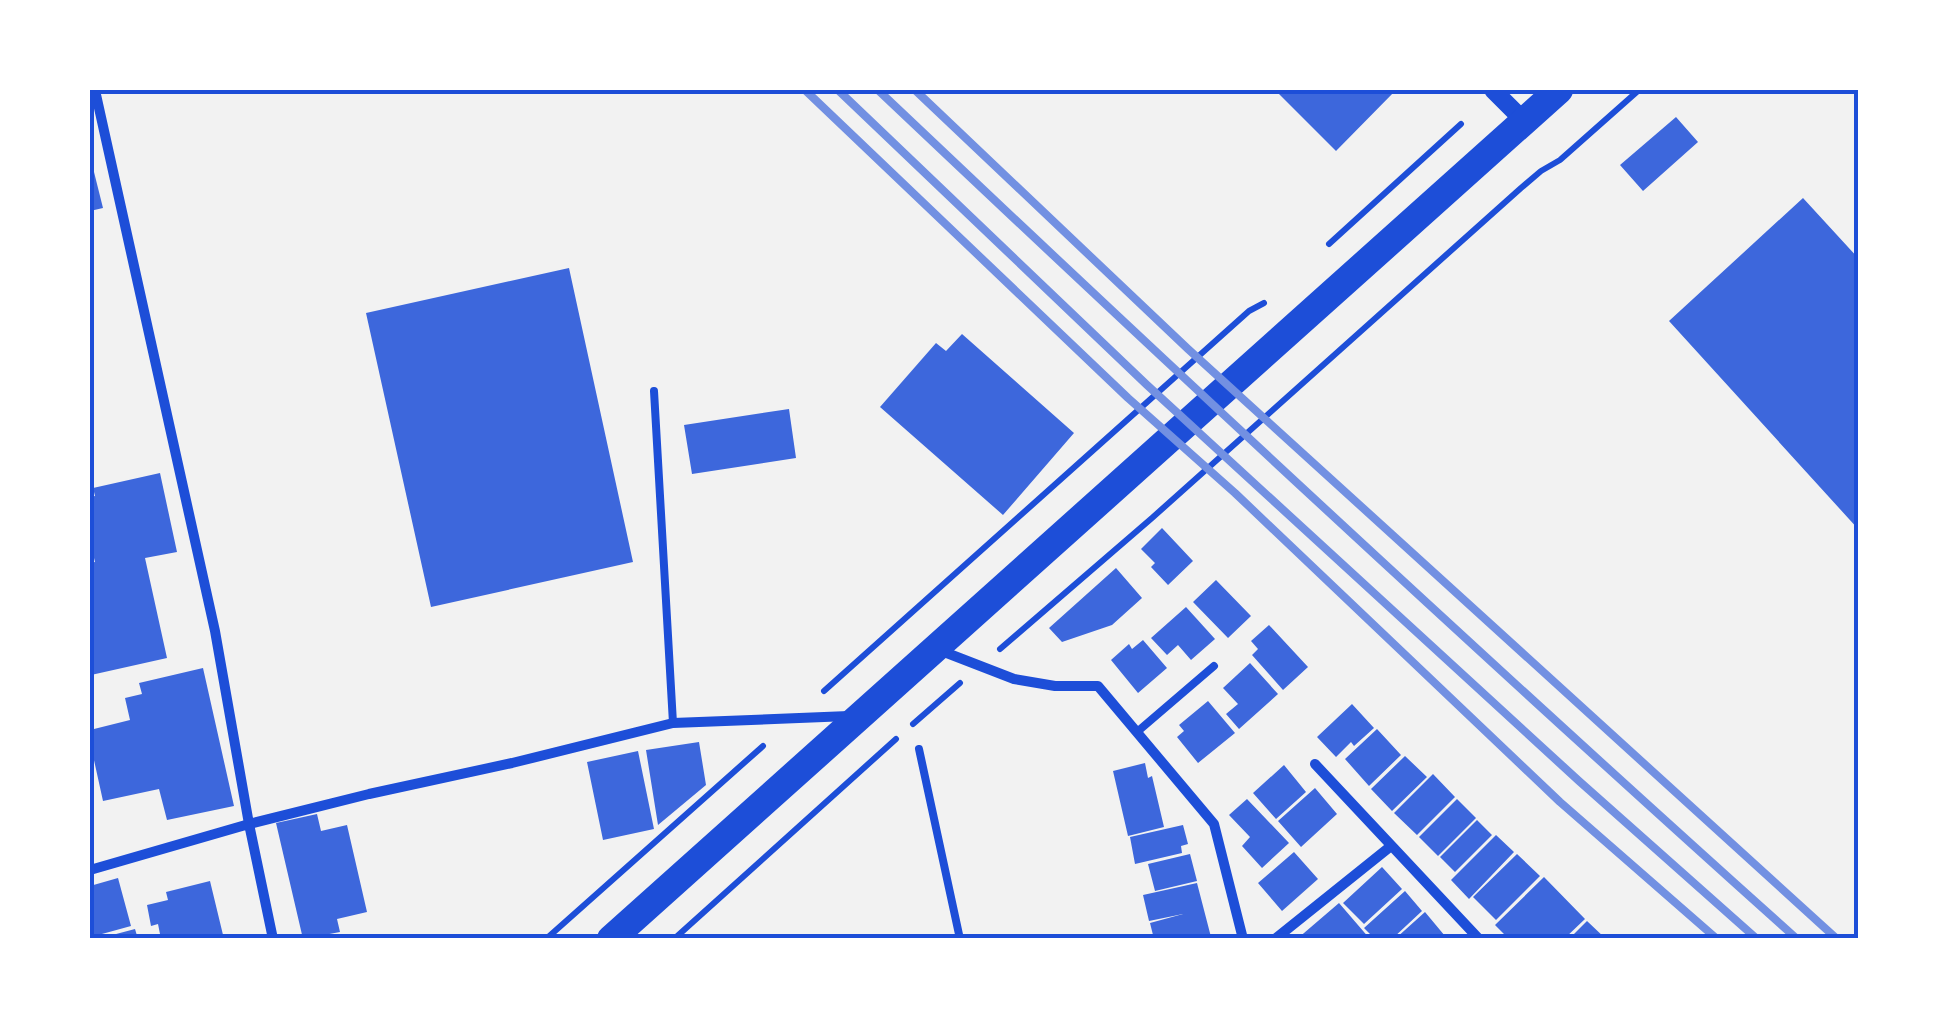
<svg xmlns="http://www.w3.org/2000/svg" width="1949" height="1029" viewBox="0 0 1949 1029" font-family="'Exo 2',sans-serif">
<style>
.building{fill:#3d67dc}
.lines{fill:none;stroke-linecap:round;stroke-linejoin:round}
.path{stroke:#1d4ed8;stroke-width:6}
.service{stroke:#1d4ed8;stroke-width:8}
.minor{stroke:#1d4ed8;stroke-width:10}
.tertiary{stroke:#1d4ed8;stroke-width:18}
.trunk{stroke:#1d4ed8;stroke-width:28}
.rail{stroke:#7290e2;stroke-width:8}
.neatline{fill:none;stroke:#1d4ed8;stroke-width:4}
</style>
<rect width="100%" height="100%" fill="#f2f2f2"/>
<!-- building -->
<path class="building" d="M 1275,90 L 1396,90 L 1336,151 Z
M 1676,117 L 1698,142 L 1643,191 L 1620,165 Z
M 90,156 L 103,208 L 90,211 Z
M 1803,198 L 1859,259 L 1859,530 L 1669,321 Z
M 569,268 L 633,562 L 431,607 L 366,313 Z
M 962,334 L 1074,433 L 1003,515 L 880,407 L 936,343 L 946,351 Z
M 789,409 L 796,458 L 692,474 L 684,425 Z
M 160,473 L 177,552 L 145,558 L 167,658 L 91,675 L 90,563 L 95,562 L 94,558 L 90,558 L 90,497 L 95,496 L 93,488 Z
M 1162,528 L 1193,561 L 1168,585 L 1151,567 L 1155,563 L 1141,549 Z
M 1116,568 L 1142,598 L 1112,625 L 1062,642 L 1049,628 Z
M 1216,580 L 1251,616 L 1228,638 L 1193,602 Z
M 1186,607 L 1215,639 L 1191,660 L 1178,645 L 1167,655 L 1151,638 Z
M 1269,625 L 1308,667 L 1283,690 L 1252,655 L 1258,649 L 1251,641 Z
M 1143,640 L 1167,668 L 1138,693 L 1111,660 L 1129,644 L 1132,649 Z
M 1250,663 L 1278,694 L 1239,729 L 1226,714 L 1238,704 L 1223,688 Z
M 203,668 L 234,806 L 167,820 L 159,789 L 103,801 L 90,742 L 90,730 L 130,720 L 125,698 L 142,694 L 139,683 Z
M 1208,701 L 1235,733 L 1198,763 L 1177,737 L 1184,731 L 1179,725 Z
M 1352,704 L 1374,728 L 1354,746 L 1351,742 L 1336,757 L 1317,737 Z
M 1377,729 L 1401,755 L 1369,786 L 1345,759 Z
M 699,742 L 706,785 L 658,825 L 646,750 Z
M 638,751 L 654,829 L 603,840 L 587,762 Z
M 1405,756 L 1427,777 L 1392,811 L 1371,789 Z
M 1145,763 L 1148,778 L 1152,776 L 1164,827 L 1128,836 L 1113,771 Z
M 1284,765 L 1306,792 L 1276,819 L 1253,793 Z
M 1433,774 L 1455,797 L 1417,835 L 1394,813 Z
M 1315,788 L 1337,814 L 1301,847 L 1278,821 Z
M 1247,799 L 1289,843 L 1262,868 L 1242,846 L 1250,837 L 1229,815 Z
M 1457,799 L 1476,818 L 1438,856 L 1419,837 Z
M 317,814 L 321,831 L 347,825 L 367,912 L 337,919 L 340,932 L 303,939 L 276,823 Z
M 1477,820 L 1492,835 L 1455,872 L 1440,857 Z
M 1183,825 L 1188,844 L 1181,846 L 1182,853 L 1135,864 L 1130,837 Z
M 1496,835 L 1514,852 L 1469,899 L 1451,880 Z
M 1294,852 L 1318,879 L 1282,911 L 1258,883 Z
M 1190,854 L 1197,881 L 1155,891 L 1148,864 Z
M 1517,854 L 1540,876 L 1496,920 L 1473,897 Z
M 1382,867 L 1402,889 L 1364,924 L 1343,903 Z
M 1544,877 L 1585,919 L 1564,939 L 1509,939 L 1495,925 Z
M 118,878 L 131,926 L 91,937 L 90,886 Z
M 210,881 L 224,939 L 161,939 L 158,924 L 151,926 L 147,905 L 168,900 L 166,892 Z
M 1197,883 L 1211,937 L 1154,939 L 1150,923 L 1183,914 L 1149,921 L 1143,895 Z
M 1405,891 L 1422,911 L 1392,939 L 1375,939 L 1364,928 Z
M 1339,903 L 1370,939 L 1297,939 Z
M 1425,912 L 1445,936 L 1442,939 L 1395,939 Z
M 1587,921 L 1606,939 L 1569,939 Z
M 135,929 L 138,939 L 101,939 L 101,938 Z"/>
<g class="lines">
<!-- path -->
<path class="path" d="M 1329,244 L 1461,124
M 1000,649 L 1152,518 L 1521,188 L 1541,171 L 1560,160 L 1639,90
M 824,691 L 1249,311 L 1264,303
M 913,724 L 960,683
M 546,939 L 763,746
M 674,939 L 896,739"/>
<!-- service -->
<path class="service" d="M 654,391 L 673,723
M 1137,732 L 1214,666
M 919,749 L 960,939"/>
<!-- minor -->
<path class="minor" d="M 95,90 L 215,631 L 249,824 L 273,939
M 939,650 L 1014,679 L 1055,686 L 1098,686 L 1214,824 L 1243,939
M 1315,764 L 1479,939
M 90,870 L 249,824 L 369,794 L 512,763 L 673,723 L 849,716
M 1275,939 L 1391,846"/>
<!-- tertiary -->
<path class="tertiary" d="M 1493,90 L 1524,121"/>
<!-- trunk -->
<path class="trunk" d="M 611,939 L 1559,90"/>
<!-- rail -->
<path class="rail" d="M 805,90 L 1128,398 L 1235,493 L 1560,802 L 1717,939
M 838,90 L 1147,385 L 1579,781 L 1757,939
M 878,90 C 1181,377 1487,661 1797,939
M 915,90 L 1188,349 L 1837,939"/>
</g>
<!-- border -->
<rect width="1949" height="1029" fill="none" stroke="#ffffff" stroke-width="185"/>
<rect x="92" y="92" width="1764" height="844" class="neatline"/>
</svg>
